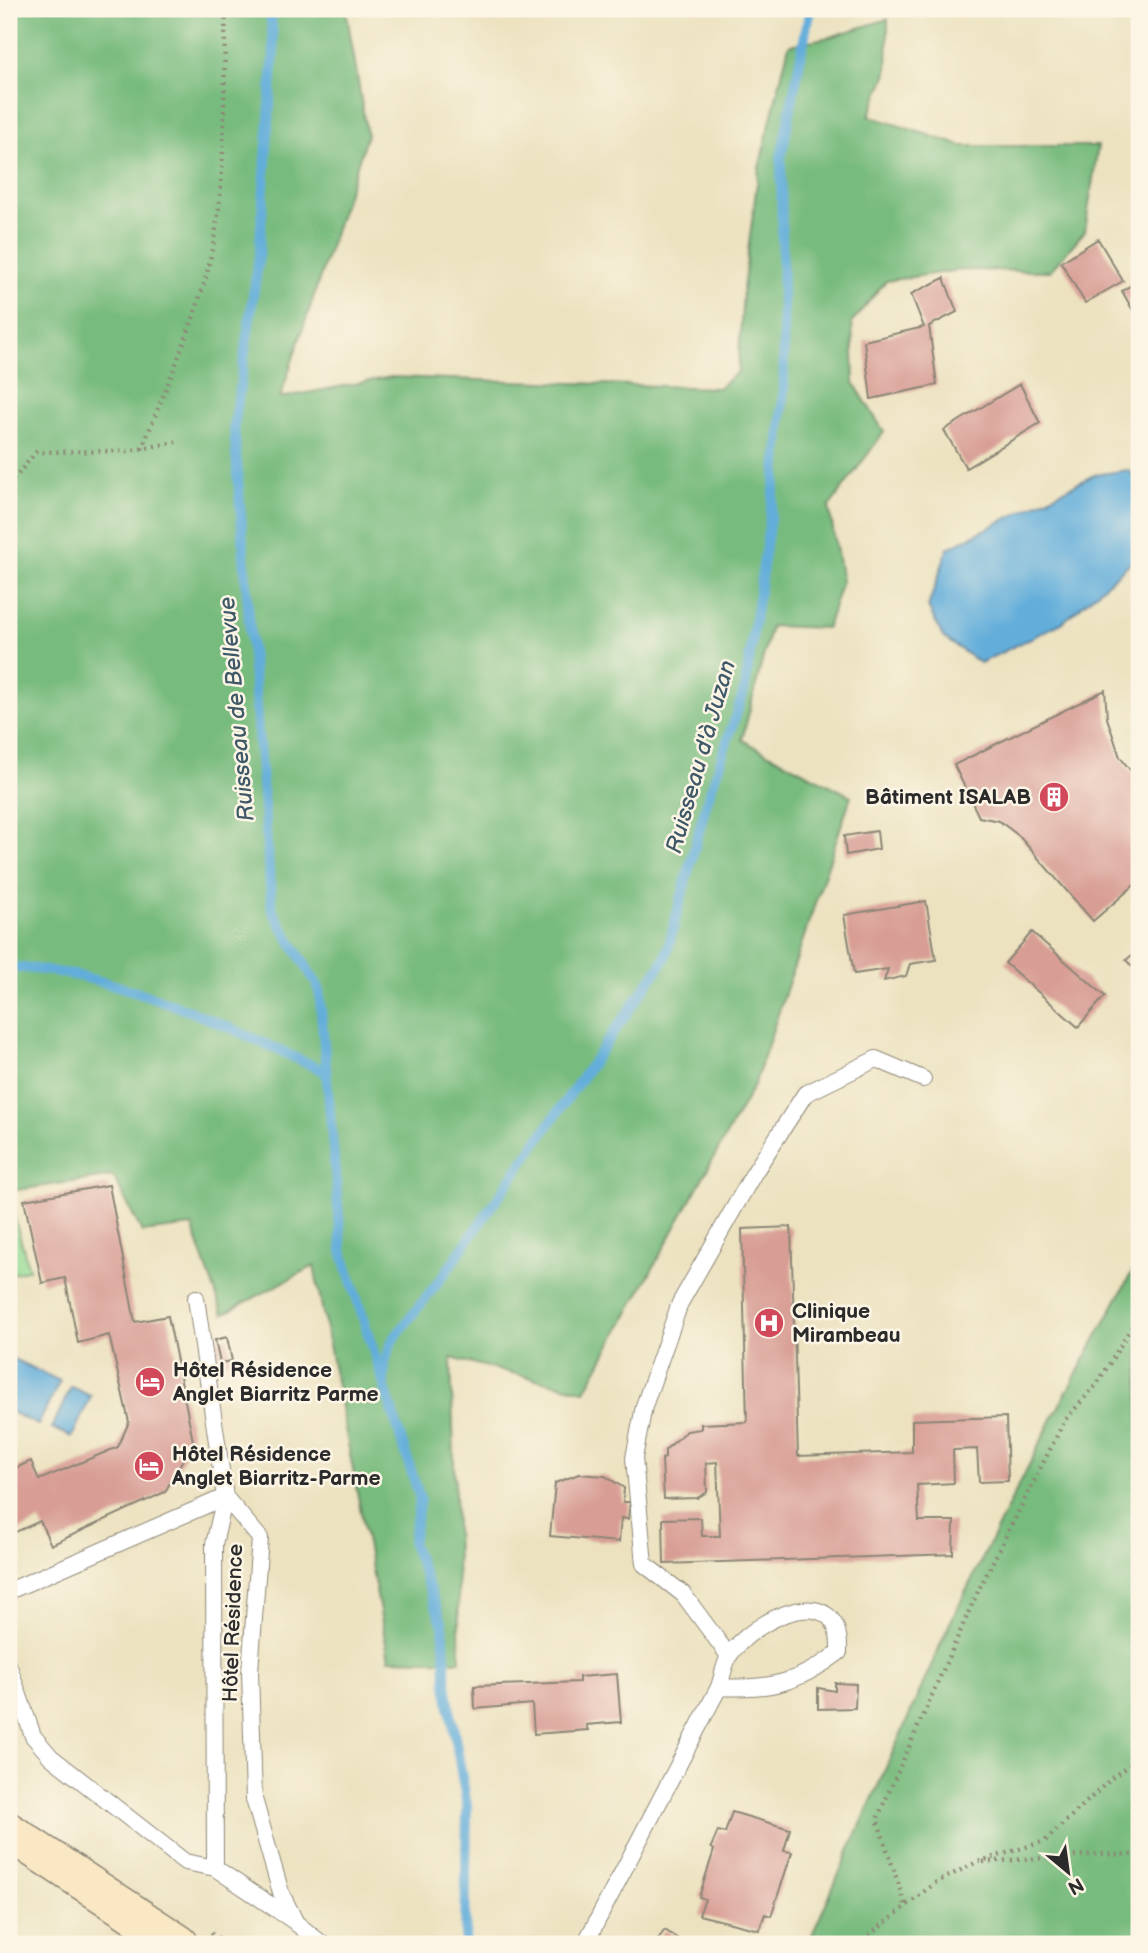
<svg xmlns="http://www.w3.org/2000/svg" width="1148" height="1953" viewBox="0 0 1148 1953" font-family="'Balsamiq Sans',sans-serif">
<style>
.green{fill:#95db95;stroke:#608360;stroke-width:2}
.forest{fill:#78bb7e;stroke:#527354;stroke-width:2}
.water{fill:#62adda;stroke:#466c82;stroke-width:2}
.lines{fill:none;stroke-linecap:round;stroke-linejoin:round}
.stream{stroke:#62adda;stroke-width:10}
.building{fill:#d89e95}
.lane-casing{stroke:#8c8676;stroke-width:18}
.secondary-casing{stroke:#8c8676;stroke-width:41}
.path{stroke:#8c8676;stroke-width:4.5;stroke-dasharray:2 5;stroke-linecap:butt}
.lane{stroke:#fff;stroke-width:16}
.secondary{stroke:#fae7c3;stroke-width:38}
.labels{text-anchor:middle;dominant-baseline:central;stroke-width:5;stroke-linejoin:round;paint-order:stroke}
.poi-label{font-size:21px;font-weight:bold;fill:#2b2b2b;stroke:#fcf5e5;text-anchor:start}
.street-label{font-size:21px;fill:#2b2b2b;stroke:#fcf5e5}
.water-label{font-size:23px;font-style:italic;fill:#3e5868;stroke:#fcf5e5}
</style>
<rect width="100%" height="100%" fill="#fcf5e5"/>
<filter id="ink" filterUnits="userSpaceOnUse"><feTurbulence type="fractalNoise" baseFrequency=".0143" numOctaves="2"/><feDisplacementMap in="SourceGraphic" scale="14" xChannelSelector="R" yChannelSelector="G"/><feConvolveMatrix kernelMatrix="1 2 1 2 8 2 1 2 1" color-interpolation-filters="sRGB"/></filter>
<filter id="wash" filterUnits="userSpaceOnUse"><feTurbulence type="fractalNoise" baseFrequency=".00686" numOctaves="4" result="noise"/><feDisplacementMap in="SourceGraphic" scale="28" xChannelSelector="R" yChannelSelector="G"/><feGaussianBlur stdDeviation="1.57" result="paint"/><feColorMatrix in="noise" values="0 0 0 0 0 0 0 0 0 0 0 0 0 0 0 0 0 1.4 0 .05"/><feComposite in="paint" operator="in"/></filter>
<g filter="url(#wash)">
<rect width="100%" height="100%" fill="#ece2c0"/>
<!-- green -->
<path class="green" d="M 9,1199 L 29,1269 L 9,1275 Z"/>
<!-- forest -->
<path class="forest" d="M 9,9 L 346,9 L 367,135 L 280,398 L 391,377 L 718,388 L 738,372 L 743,289 L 759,168 L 789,45 L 830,37 L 888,19 L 887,73 L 869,116 L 962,146 L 1098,146 L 1085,231 L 1050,271 L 959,270 L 886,281 L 852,322 L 854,383 L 884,432 L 829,507 L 842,581 L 827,628 L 771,626 L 742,740 L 851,796 L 755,1083 L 585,1391 L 451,1358 L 460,1661 L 389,1659 L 314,1266 L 223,1314 L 192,1226 L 142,1232 L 113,1176 L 9,1191 Z
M 1139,1259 L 1139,1944 L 808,1944 L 950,1623 L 1052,1419 Z"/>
<!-- water -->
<path class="water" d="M 1128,470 L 1139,483 L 1139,555 L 1062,623 L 980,663 L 943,637 L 928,607 L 948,548 L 1094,475 Z
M 9,1357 L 60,1381 L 38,1425 L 9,1411 Z
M 71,1387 L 91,1396 L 72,1437 L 52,1428 Z"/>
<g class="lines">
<!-- stream -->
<path class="stream" d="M 270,9 L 274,50 L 259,256 L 234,427 L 272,910 L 319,988 L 342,1251 L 420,1499 L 412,1543 L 443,1625 L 447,1691 L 467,1806 L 465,1944
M 9,967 C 118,971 228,1027 326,1072
M 384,1381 L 385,1362 L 392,1341 L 443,1276 L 665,959 L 707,801 L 745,688 L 775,484 L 784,387 L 781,158 L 810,9"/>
</g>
<g id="blocks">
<!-- building -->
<path class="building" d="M 1098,239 L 1123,281 L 1085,303 L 1061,262 Z
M 944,278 L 957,312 L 929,326 L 937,385 L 871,399 L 864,341 L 924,327 L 911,294 Z
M 1139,280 L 1139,321 L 1122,291 Z
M 1020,384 L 1040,423 L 966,468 L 944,430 Z
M 1105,690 L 1107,718 L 1120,757 L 1134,775 L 1139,777 L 1139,881 L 1093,921 L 1019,836 L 999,821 L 979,817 L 954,765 Z
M 877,831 L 879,849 L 846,855 L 844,836 Z
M 926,901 L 936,960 L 910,964 L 906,976 L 884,981 L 888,969 L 854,974 L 844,915 Z
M 1032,932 L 1105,996 L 1078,1027 L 1005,963 Z
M 1139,949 L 1139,974 L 1126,960 Z
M 109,1185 L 135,1322 L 168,1316 L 193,1441 L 165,1492 L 51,1545 L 40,1521 L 9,1535 L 9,1471 L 31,1461 L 39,1480 L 118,1447 L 129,1422 L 109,1335 L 78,1343 L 65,1278 L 42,1283 L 24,1200 Z
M 791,1227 L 798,1456 L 912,1452 L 912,1420 L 1006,1417 L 1008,1481 L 979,1482 L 977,1449 L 953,1450 L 954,1483 L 917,1485 L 919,1521 L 954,1521 L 953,1554 L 664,1564 L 663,1519 L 701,1518 L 702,1536 L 720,1536 L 717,1462 L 706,1463 L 707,1492 L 697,1498 L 664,1499 L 662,1459 L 665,1458 L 665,1450 L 687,1431 L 701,1429 L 701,1424 L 747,1422 L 742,1229 Z
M 227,1337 L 232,1361 L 220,1363 L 215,1340 Z
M 579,1474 L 605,1476 L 624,1488 L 623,1502 L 630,1502 L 628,1519 L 621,1518 L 619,1542 L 550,1536 L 555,1483 Z
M 617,1674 L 621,1722 L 586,1725 L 588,1730 L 534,1734 L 532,1704 L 475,1709 L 474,1686 L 579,1682 L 579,1677 Z
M 835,1683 L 856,1684 L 855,1708 L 818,1709 L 818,1688 L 835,1691 Z
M 732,1812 L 790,1829 L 784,1851 L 792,1852 L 771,1916 L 765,1914 L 759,1930 L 699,1915 L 705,1899 L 699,1897 L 714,1850 L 711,1847 L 718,1831 L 725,1833 Z
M 665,1930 L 685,1944 L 654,1944 Z"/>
</g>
</g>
<g filter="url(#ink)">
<use href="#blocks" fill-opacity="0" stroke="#8c8676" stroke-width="2"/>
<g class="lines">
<!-- lane casing -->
<g class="lane-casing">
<path id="lane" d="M 196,1298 L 225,1497 L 260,1538 L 250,1671 L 254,1799 L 281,1893 L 296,1923 L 322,1944
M 9,1591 L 225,1497
M 729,1656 L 683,1594 L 644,1564 L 634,1458 L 644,1406 L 680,1303 L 754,1173 L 805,1094 L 876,1059 L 923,1079
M 9,1667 L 33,1736 L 51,1757 L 185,1862 L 215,1868 L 214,1544 L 225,1497
M 215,1868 L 294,1921
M 585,1944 L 719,1687 C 722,1678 724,1665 729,1656 C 753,1619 842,1575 839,1652 C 799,1683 769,1690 719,1687"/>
</g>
<!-- secondary casing -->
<g class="secondary-casing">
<path id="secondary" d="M 9,1832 L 179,1944"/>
</g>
<!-- path -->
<path class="path" d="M 142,449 C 165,389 192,330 208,269 C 229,185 222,94 226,9
M 9,485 L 36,452 L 128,451 L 176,442
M 983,1862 L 1103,1854 L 1139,1855
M 905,1904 L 877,1819 L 979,1589 L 1065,1420 L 1097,1384 L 1139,1315
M 211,1933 L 227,1944
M 858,1944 L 935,1883 L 975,1863 L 1045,1841 L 1115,1775 L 1139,1759"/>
<!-- lane -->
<use href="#lane" class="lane"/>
<!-- secondary -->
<use href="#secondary" class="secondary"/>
</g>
</g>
<!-- icons -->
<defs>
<g id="building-disc" transform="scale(1.575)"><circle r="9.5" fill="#d1495b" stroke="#fcf5e5"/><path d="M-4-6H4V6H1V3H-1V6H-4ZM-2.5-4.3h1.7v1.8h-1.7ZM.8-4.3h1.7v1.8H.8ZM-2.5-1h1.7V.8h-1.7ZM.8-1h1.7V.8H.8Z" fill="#fff"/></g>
<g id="hospital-disc" transform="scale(1.575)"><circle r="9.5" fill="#d1495b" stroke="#fcf5e5"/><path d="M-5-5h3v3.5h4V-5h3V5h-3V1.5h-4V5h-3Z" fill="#fff"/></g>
<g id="hotel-disc" transform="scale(1.575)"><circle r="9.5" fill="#d1495b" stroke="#fcf5e5"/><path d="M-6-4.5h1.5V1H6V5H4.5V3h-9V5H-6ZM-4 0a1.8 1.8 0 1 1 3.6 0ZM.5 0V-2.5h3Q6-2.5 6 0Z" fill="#fff"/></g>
</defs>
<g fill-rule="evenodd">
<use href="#building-disc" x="1054" y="797"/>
<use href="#hospital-disc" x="769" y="1323"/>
<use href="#hotel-disc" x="150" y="1382"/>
<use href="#hotel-disc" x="149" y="1466"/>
</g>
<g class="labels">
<!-- poi labels -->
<g class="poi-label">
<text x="1031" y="797" text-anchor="end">Bâtiment ISALAB</text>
<text x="792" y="1311">Clinique<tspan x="792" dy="24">Mirambeau</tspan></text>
<text x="173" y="1370">Hôtel Résidence<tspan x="173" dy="24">Anglet Biarritz Parme</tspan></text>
<text x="172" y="1454">Hôtel Résidence<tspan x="172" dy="24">Anglet Biarritz-Parme</tspan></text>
</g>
<!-- street labels -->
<g class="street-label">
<text transform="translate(233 1623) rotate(-88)">Hôtel Résidence</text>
</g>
<!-- water labels -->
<g class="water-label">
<text transform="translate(237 709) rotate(-95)">Ruisseau de Bellevue</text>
<text transform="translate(701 757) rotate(-74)">Ruisseau d'à Juzan</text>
</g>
</g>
<!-- margin -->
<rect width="1148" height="1953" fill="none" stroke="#fcf5e5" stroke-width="35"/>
<!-- north arrow -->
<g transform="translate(1068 1872) rotate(151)" stroke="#fcf5e5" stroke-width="5" paint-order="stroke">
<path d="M0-5L12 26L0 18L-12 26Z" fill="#2b2b2b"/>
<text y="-10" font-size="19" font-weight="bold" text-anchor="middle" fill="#2b2b2b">N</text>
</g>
</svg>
